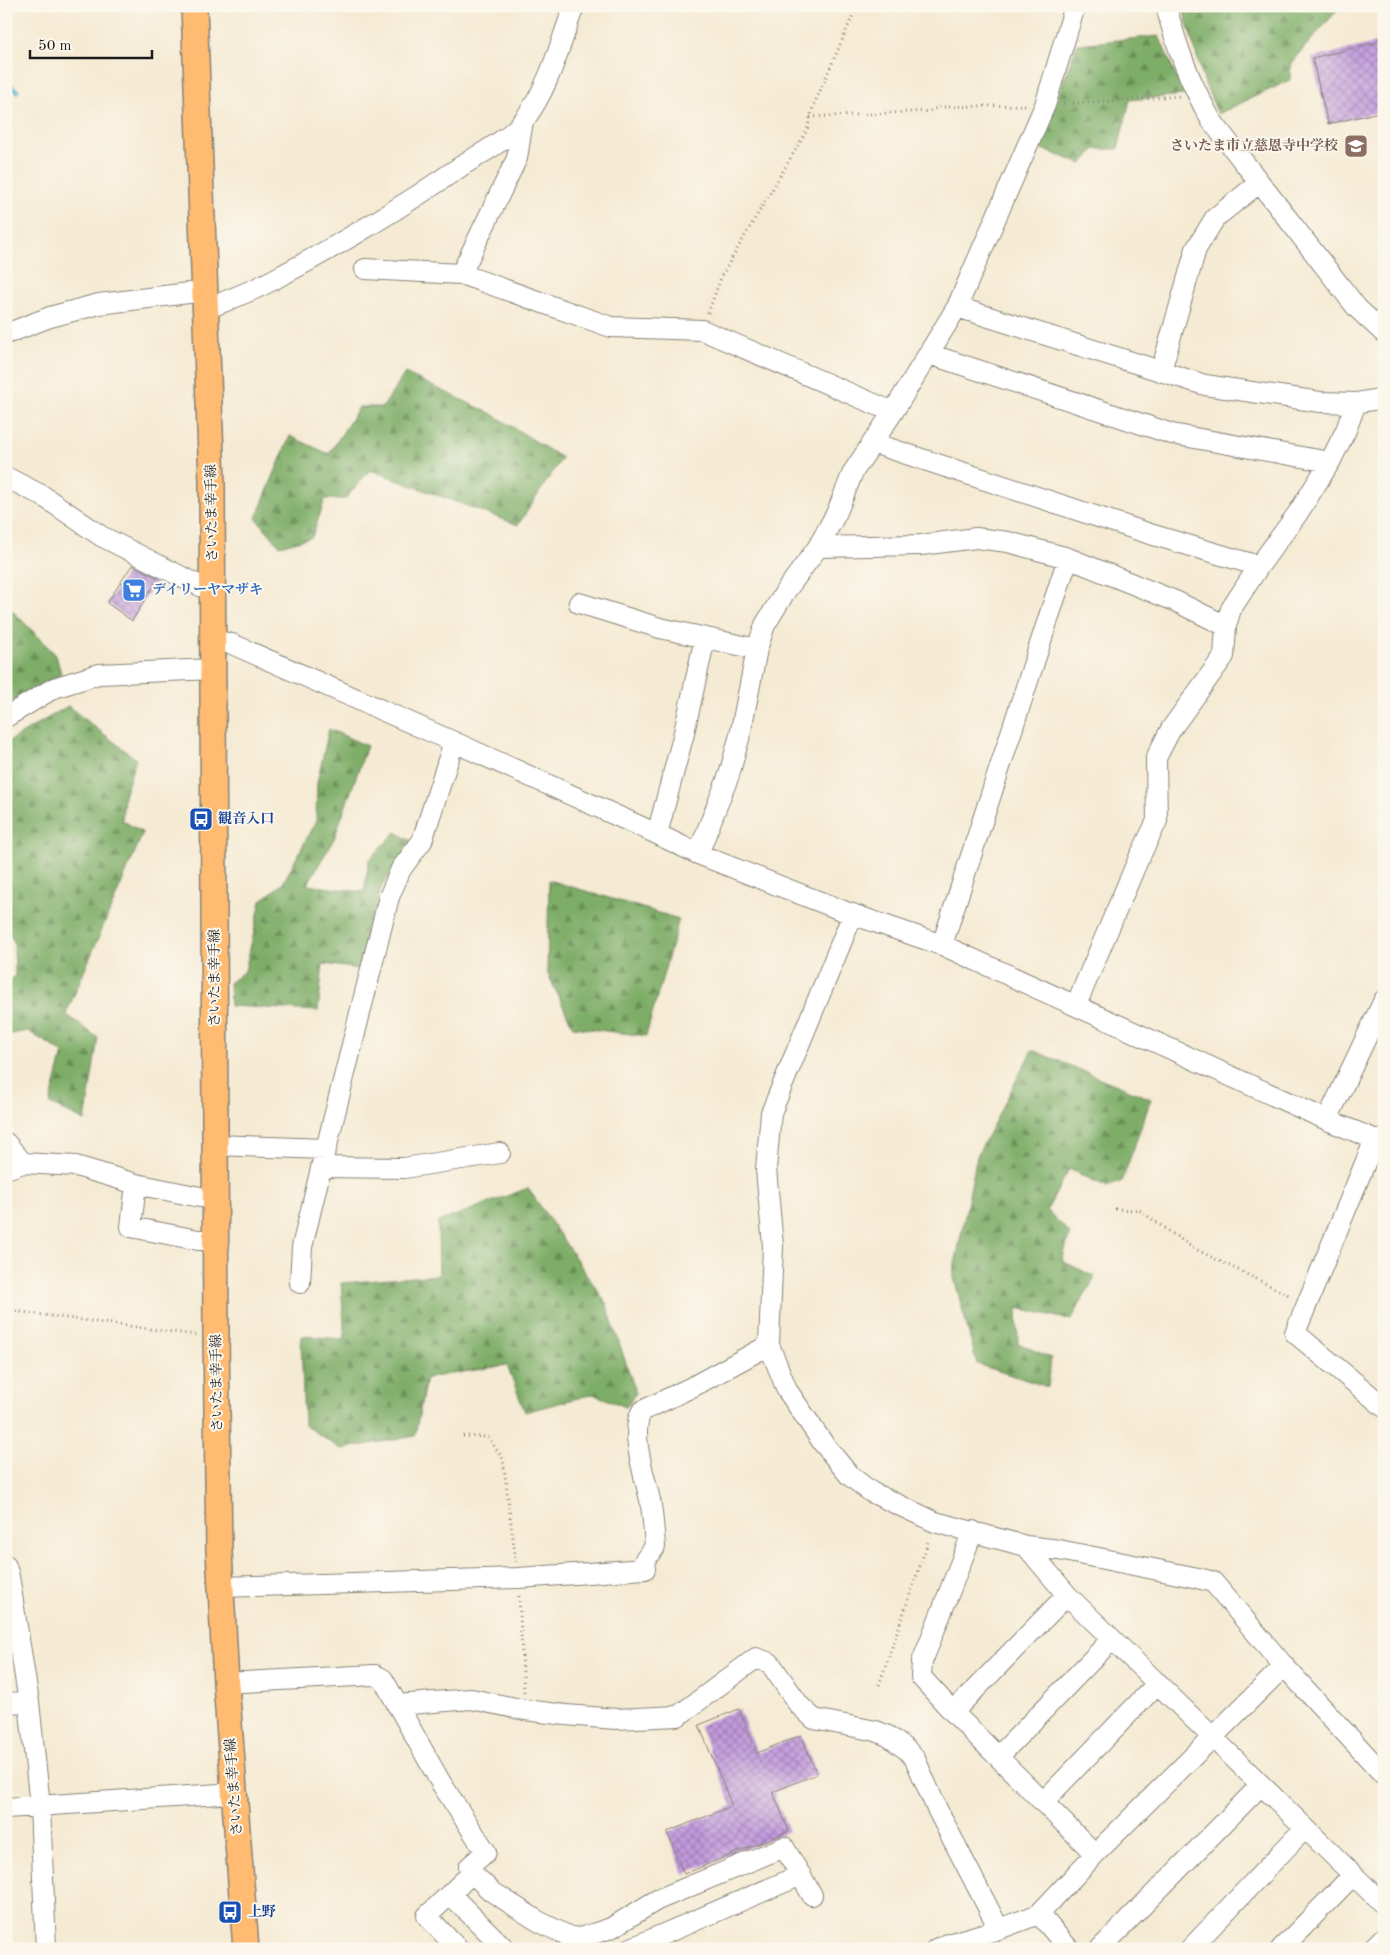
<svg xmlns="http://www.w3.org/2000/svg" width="1390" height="1955" viewBox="0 0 1390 1955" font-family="'Old Standard TT','Noto Serif JP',serif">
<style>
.forest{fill:url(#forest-firs);stroke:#4d6442}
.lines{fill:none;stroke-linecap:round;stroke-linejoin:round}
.stream{stroke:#4db1cc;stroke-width:5}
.building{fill:url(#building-cross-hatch)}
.minor-casing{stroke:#888378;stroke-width:22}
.major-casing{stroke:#888378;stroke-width:28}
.path{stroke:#888378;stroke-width:3;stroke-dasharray:1 4;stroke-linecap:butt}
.minor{stroke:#fff;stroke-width:20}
.major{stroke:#ffbb71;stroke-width:25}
.labels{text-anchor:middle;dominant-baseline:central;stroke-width:4;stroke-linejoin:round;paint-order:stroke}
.education-label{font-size:14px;font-weight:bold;fill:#785e54;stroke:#fbf7ec;text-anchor:end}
.street-label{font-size:14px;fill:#1c1c1c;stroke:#fbf7ec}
.shop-label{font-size:14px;font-weight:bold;fill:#366cbe;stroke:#fbf7ec;text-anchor:start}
.transit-label{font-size:14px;font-weight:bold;fill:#164399;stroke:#fbf7ec;text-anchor:start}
</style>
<defs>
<pattern id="forest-firs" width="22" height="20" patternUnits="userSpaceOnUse" patternTransform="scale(1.25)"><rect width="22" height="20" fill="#7ead67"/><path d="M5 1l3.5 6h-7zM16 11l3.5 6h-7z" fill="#668c54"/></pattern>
<pattern id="building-cross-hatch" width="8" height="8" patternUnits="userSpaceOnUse" patternTransform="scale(1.25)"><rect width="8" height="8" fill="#c29add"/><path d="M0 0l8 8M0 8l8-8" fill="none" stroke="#9d7db2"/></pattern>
</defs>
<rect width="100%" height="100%" fill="#fbf7ec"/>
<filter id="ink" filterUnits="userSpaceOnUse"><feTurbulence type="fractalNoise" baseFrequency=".02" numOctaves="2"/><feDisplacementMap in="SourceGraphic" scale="10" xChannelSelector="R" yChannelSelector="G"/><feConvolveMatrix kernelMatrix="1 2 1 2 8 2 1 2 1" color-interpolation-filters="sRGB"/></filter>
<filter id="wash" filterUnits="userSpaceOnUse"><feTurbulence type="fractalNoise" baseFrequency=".0096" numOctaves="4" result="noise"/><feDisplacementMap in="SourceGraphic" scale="20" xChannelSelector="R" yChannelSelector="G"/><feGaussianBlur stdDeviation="1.12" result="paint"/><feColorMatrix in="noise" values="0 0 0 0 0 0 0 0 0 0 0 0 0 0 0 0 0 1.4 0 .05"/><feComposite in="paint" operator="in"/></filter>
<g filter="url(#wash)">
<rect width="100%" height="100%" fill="#f5ead3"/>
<!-- forest -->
<path class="forest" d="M 1182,6 L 1341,6 L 1291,63 L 1290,80 L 1218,114 L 1205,84 Z
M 1159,36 L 1184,95 L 1130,100 L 1118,149 L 1095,149 L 1082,164 L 1039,148 L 1077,44 Z
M 405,373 L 494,415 L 562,458 L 518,525 L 370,470 L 345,499 L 325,499 L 312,537 L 280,546 L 256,518 L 290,436 L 329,454 L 359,407 L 383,407 Z
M 6,604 L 56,655 L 61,674 L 6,705 Z
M 68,706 L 136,759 L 124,796 L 122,820 L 143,833 L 66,1014 L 98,1038 L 85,1121 L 50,1104 L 63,1053 L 28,1031 L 6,1035 L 6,986 L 15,975 L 14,941 L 6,930 L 6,743 Z
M 329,729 L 367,746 L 334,839 L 307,885 L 364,892 L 369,860 L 396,832 L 413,842 L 382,886 L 360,969 L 323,964 L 318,1011 L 230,1006 L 229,983 L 245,971 L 261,901 L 283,883 L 316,821 L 317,783 Z
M 549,880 L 679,919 L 646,1036 L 573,1027 L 547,972 Z
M 1032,1050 L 1151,1099 L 1122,1181 L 1107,1187 L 1069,1169 L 1047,1210 L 1070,1233 L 1062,1261 L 1095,1277 L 1071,1320 L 1017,1308 L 1018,1343 L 1051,1358 L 1048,1387 L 977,1364 L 953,1274 L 977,1156 Z
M 528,1188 L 606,1303 L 636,1393 L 626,1407 L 593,1394 L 525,1412 L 507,1365 L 426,1378 L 415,1436 L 341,1449 L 304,1425 L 301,1336 L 345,1339 L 341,1283 L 439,1275 L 438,1222 Z"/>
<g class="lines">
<!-- stream -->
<path class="stream" d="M 6,82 L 17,91"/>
</g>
<g id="blocks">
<!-- building -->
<path class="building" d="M 1384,41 L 1384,111 L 1328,124 L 1312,58 Z
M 132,565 L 158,578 L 132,621 L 107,603 Z
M 739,1709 L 757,1753 L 801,1735 L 817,1774 L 773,1792 L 789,1831 L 684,1874 L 667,1832 L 732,1806 L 699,1725 Z"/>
</g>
</g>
<g filter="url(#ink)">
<use href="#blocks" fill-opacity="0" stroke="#888378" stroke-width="1"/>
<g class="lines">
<!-- minor casing -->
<g class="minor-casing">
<path id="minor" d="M 1166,6 C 1177,49 1190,82 1211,120 L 1357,308 L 1384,333
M 365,269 L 461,274 L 517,158 L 523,121
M 461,274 L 611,327 L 702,330 L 893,412
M 957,307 L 1205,385 L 1320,402 L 1356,403 L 1384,398
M 206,309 C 226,301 247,293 265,284 C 333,249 398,210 460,167 C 481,153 508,140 524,120 C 549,88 560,44 574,6
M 6,334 L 50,317 L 99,304 L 205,291
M 929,354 L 1172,434 L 1330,462
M 1161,371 L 1196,249 L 1215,218 L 1259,183
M 873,443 L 1150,534 L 1259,566
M 6,477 L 43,496 L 101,536 L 200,586 L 213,588
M 818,547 L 921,545 L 976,538 L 1008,542 L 1068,558 L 1175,601 L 1226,626
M 579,603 L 660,628 L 757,649
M 213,640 L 232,644 L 454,742 L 657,834 L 698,854 L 846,912 L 942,945 L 1327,1120 L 1384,1143
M 6,717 L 54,688 L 99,674 L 213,669
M 657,834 L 683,737 L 705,638
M 698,854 L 729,775 L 740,735 L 757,649 L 765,625 L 785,592 L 818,547 L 837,512 L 853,472 L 893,412 L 957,307 L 1045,105 L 1075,6
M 853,914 L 771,1113 L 766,1169 L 773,1246 L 769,1345 L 787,1390 L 823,1443 L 849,1475 L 871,1492 L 935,1522 L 1026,1546 L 1059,1550 L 1198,1578 L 1213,1582 L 1284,1666 L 1384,1775
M 942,945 L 1068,558
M 1076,1005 L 1138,860 L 1157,821 L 1156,758 L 1171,729 L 1224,656 L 1226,626 L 1231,609 L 1259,566 L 1298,513 L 1330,462 L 1346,430 L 1356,403
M 1327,1120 L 1384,1000
M 1375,1139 L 1295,1333 L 1384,1407
M 6,1143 L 23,1163
M 215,1145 L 326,1149 L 389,897 L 401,869 L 422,841 L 454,742
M 321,1167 L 404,1168 L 500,1153
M 6,1169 L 23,1163 L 76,1166 L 136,1184 L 200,1197 L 215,1198
M 136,1184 L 131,1227 L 198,1240 L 216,1240
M 300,1283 L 302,1247 L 324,1156
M 973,1531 L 922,1662 L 921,1677 L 953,1712 L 1095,1854
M 1026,1546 L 1067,1595 L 1384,1905
M 6,1566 L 9,1576 L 29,1702 L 40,1806 L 46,1949
M 221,1587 L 518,1578 L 645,1569 L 644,1561 L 655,1547 C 654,1531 653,1515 650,1500 C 645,1477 629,1432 642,1411 L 694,1386 L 769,1345
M 226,1683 L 375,1675 L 383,1679 L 441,1783 L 486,1852 L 469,1867 L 472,1873 L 491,1891 L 538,1921 L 570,1937 L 581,1938 L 611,1928 L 657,1900 L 784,1847 L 812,1895
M 6,1703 L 29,1702
M 397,1705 L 471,1699 L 525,1710 L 566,1715 L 616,1719 L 678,1716 L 756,1658 L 770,1663 L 799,1705 L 814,1719 L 876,1731 L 888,1736 L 907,1750 L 915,1759 L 937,1809 L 999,1929
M 953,1712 L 1067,1595
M 999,1756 L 1112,1639
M 1044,1801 L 1158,1683
M 6,1808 L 235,1793
M 450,1894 L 505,1949
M 1039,1914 L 1069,1949
M 458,1949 L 427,1916 L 472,1873
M 629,1949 L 801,1875
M 936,1949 L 948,1944 L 999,1929 L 1039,1914 L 1095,1854 L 1284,1666
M 1100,1949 L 1261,1785
M 1190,1949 L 1305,1828
M 1281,1949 L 1353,1875
M 1372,1949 L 1384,1937"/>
</g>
<!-- major casing -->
<g class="major-casing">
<path id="major" d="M 194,6 L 212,482 L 216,1337 L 219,1551 L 226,1683 L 246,1949"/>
</g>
<!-- path -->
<path class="path" d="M 1063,104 L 1181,96
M 810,117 L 929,111 L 940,107 L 1026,105
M 708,313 L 722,275 L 807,130 L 813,107 L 857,6
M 6,1190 L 9,1221 L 6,1255
M 1115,1209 L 1139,1210 L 1193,1248 L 1291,1296
M 6,1310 L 196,1335
M 463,1436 L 488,1437 L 503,1459 L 516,1562
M 519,1596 L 524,1692
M 879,1685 L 929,1539"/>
<!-- minor -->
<use href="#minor" class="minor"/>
<!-- major -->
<use href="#major" class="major"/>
</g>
</g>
<!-- icons -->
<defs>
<g id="school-square" transform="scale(1.25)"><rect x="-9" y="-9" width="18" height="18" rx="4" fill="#8d6e63" stroke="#fbf7ec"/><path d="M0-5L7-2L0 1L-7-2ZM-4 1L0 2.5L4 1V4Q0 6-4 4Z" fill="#fff"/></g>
<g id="supermarket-square" transform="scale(1.25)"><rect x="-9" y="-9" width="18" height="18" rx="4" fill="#3f7fe0" stroke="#fbf7ec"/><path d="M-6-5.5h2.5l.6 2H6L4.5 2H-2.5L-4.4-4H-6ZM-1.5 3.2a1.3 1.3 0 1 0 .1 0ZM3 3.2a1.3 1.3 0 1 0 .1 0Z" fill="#fff"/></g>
<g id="bus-square" transform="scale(1.25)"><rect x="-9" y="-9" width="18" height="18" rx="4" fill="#1a4fb4" stroke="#fbf7ec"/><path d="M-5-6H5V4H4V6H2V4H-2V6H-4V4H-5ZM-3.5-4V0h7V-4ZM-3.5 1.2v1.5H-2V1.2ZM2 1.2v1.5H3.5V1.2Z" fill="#fff"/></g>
</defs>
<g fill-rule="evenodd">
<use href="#school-square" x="1356" y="146"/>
<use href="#supermarket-square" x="134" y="590"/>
<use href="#bus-square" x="201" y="819"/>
<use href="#bus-square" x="230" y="1912"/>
</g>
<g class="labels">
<!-- education labels -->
<g class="education-label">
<text x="1338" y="146">さいたま市立慈恩寺中学校</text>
</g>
<!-- street labels -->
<g class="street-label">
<text transform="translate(212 513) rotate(-91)">さいたま幸手線</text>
<text transform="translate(215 978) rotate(-90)">さいたま幸手線</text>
<text transform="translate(217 1383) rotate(-91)">さいたま幸手線</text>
<text transform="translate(234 1787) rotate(-94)">さいたま幸手線</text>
</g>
<!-- shop labels -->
<g class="shop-label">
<text x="152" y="590">デイリーヤマザキ</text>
</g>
<!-- transit labels -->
<g class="transit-label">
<text x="218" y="819">観音入口</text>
<text x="248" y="1912">上野</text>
</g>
</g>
<!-- margin -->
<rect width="1390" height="1955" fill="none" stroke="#fbf7ec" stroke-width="25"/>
<!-- scale -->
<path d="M30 50v8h122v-8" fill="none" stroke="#1c1c1c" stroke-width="2.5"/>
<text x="38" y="50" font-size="15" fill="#1c1c1c" stroke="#fbf7ec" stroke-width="4" paint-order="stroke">50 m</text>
</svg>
